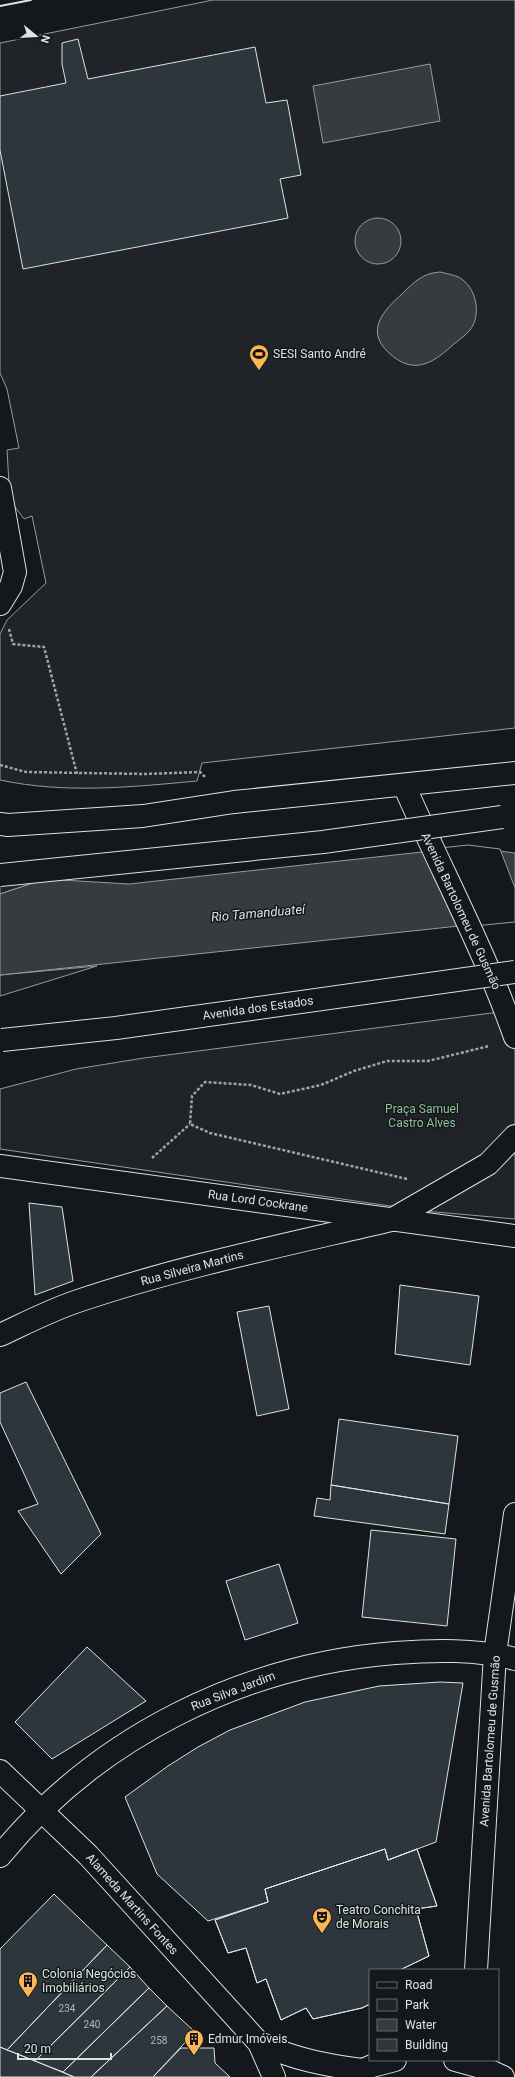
<svg xmlns="http://www.w3.org/2000/svg" width="515" height="2077" viewBox="0 0 515 2077" font-family="Roboto,sans-serif">
<style>
.green{fill:#202428;stroke:#939e99}
.water{fill:#363b3e;stroke:#939e99}
.pier{fill:#14181c;stroke:#939e99}
.building{fill:#2c363c;stroke:#d8e6dc}
.lines{fill:none;stroke-linecap:round;stroke-linejoin:round}
.minor-casing{stroke:#d8e6dc;stroke-width:24}
.major-casing{stroke:#d8e6dc;stroke-width:24}
.highway-casing{stroke:#d8e6dc;stroke-width:24}
.path{stroke:#9da8a2;stroke-width:2.5;stroke-dasharray:3 2;stroke-linecap:butt}
.minor{stroke:#14181c;stroke-width:22}
.major{stroke:#14181c;stroke-width:22}
.highway{stroke:#14181c;stroke-width:22}
.highway-bridge-casing{stroke:#d8e6dc;stroke-width:24;stroke-linecap:butt}
.highway-bridge{stroke:#14181c;stroke-width:22}
.wall{stroke:#d8e6dc;stroke-width:2}
.labels{text-anchor:middle;dominant-baseline:central;stroke-width:3;stroke-linejoin:round;paint-order:stroke}
.number-label{font-size:10px;fill:#adbab4}
.poi-label{font-size:12px;fill:#d8e6dc;stroke:#14181c;text-anchor:start}
.street-label{font-size:12px;fill:#d8e6dc;stroke:#14181c}
.park-label{font-size:12px;fill:#8ac095;stroke:#14181c}
.water-label{font-size:13px;font-style:italic;fill:#d8e6dc;stroke:#14181c}
</style>
<rect width="100%" height="100%" fill="#14181c"/>
<!-- green -->
<path class="green" d="M 213,0 L 515,0 L 515,728 L 202,763 L 197,781 C 132,787 65,794 0,780 L 0,634 L 7,620 L 46,583 L 32,516 L 24,519 L 10,500 L 7,450 L 19,448 L 7,389 L 0,373 L 0,43 Z
M 0,873 L 45,879 L 0,894 Z
M 97,966 L 0,996 L 0,975 Z
M 515,1010 L 515,1219 L 424,1211 L 0,1149 L 0,1089 L 76,1069 L 144,1058 Z"/>
<!-- water -->
<path class="water" d="M 430,64 L 440,121 L 323,143 L 313,86 Z
M355 241a23 23 0 1 1 46 0a23 23 0 1 1-46 0Z
M 440,272 C 448,274 457,275 463,280 C 477,291 481,316 470,330 C 466,335 459,340 454,344 C 432,364 413,376 388,352 C 365,330 384,310 402,294 C 414,282 423,273 440,272 Z
M 468,847 L 515,853 L 515,920 L 0,975 L 0,894 L 45,879 L 129,884 Z"/>
<!-- pier -->
<path class="pier" d="M 468,845 L 500,849 L 515,888 L 515,922 L 464,927 L 422,850 Z"/>
<!-- building -->
<path class="building" d="M 78,39 L 88,79 L 255,47 L 266,103 L 287,100 L 301,175 L 280,179 L 288,218 L 23,269 L 0,150 L 0,96 L 66,83 L 62,64 L 62,43 Z
M 29,1203 L 62,1207 L 73,1281 L 35,1295 Z
M 400,1285 L 479,1296 L 470,1365 L 395,1354 Z
M 269,1306 L 289,1409 L 257,1416 L 237,1312 Z
M 26,1382 L 101,1534 L 61,1574 L 18,1511 L 38,1504 L 0,1422 L 0,1393 Z
M 339,1419 L 458,1436 L 449,1504 L 331,1485 Z
M 331,1485 L 449,1504 L 445,1534 L 314,1516 L 317,1498 L 330,1500 Z
M 371,1530 L 456,1539 L 447,1626 L 362,1617 Z
M 279,1564 L 298,1623 L 245,1640 L 226,1581 Z
M 87,1647 L 146,1701 L 52,1759 L 15,1722 Z
M 440,1682 L 463,1683 L 436,1842 L 388,1860 L 385,1849 L 265,1889 L 268,1902 L 208,1921 L 157,1874 L 125,1797 L 168,1766 L 198,1747 L 230,1730 L 305,1702 L 379,1686 Z
M 385,1849 L 388,1860 L 417,1849 L 437,1906 L 416,1909 L 429,1956 L 400,1970 L 370,1970 L 370,2004 L 362,2008 L 313,2019 L 306,2008 L 281,2020 L 266,1979 L 257,1983 L 246,1948 L 228,1953 L 215,1920 L 268,1902 L 265,1889 Z
M 385,1849 L 388,1860 L 417,1849 L 437,1906 L 416,1909 L 429,1956 L 400,1970 L 370,1970 L 370,2004 L 362,2008 L 313,2019 L 306,2008 L 281,2020 L 266,1979 L 257,1983 L 246,1948 L 228,1953 L 215,1920 L 268,1902 L 265,1889 Z
M 54,1894 L 107,1945 L 7,2050 L 0,2047 L 0,1949 Z
M 107,1945 L 130,1967 L 35,2061 L 7,2050 Z
M 130,1967 L 149,1988 L 63,2072 L 35,2061 Z
M 149,1988 L 167,2006 L 91,2077 L 74,2077 L 63,2072 Z
M 167,2006 L 195,2032 L 153,2077 L 91,2077 Z
M 0,2047 L 35,2061 L 74,2077 L 0,2077 Z
M 181,2048 L 214,2048 L 215,2063 L 230,2077 L 153,2077 Z"/>
<g class="lines">
<!-- minor casing -->
<g class="minor-casing">
<path id="minor" d="M 0,488 L 15,572 L 11,586 L 0,604
M 0,1335 C 24,1324 49,1311 75,1302 C 178,1267 285,1245 391,1220
M 0,1856 C 97,1737 243,1665 395,1653 C 435,1650 476,1649 515,1659"/>
</g>
<!-- major casing -->
<g class="major-casing">
<path id="major" d="M 404,785 C 441,870 485,951 515,1037
M 0,1771 L 88,1855 L 259,2043 L 274,2077
M 476,1970 L 495,1654 L 515,1514
M 259,2043 C 294,2059 324,2065 362,2070
M 455,2060 L 481,2067 L 503,2077
M 349,2076 L 372,2066 L 395,2060"/>
</g>
<!-- highway casing -->
<g class="highway-casing">
<path id="highway" d="M 0,824 L 8,825 L 143,816 L 234,802 L 515,773
M 0,1166 L 515,1236
M 391,1220 L 488,1164 L 515,1136"/>
</g>
<!-- path -->
<path class="path" d="M 9,629 L 13,644 L 44,647 L 77,774
M 0,765 L 26,772 L 145,774 L 200,772 L 206,778
M 152,1158 L 190,1124
M 407,1179 L 210,1133 L 190,1124 L 192,1096 L 205,1082 L 251,1085 L 280,1094 L 321,1085 L 354,1071 L 387,1061 L 428,1061 L 489,1046"/>
<!-- minor -->
<use href="#minor" class="minor"/>
<!-- major -->
<use href="#major" class="major"/>
<!-- highway -->
<use href="#highway" class="highway"/>
<!-- highway-bridge casing -->
<g class="highway-bridge-casing">
<path id="highway-bridge" d="M 0,875 L 323,842 L 502,817
M 2,1040 L 116,1028 L 515,972"/>
</g>
<!-- highway-bridge -->
<use href="#highway-bridge" class="highway-bridge"/>
<!-- wall -->
<path class="wall" d="M 0,6 L 31,0"/>
</g>
<!-- icons -->
<defs>
<g id="stadium-pin" transform="scale(1)"><path d="M0 17L-7.5 6A9.5 9.5 0 1 1 7.5 6Z" fill="#ffb74d" stroke="#14181c"/><path d="M0-5a6.5 5 0 1 0 0 10a6.5 5 0 1 0 0-10ZM-3.5-1.8h7v3.6h-7Z" fill="#111"/></g>
<g id="theatre-pin" transform="scale(1)"><path d="M0 17L-7.5 6A9.5 9.5 0 1 1 7.5 6Z" fill="#ffb74d" stroke="#14181c"/><path d="M-5-5.5Q0-4 5-5.5V0Q5 5 0 6Q-5 5-5 0ZM-3.3-2.5H-1v1.5H-3.3ZM1-2.5H3.3v1.5H1ZM-2.8 1Q0 5.5 2.8 1Z" fill="#111"/></g>
<g id="building-pin" transform="scale(1)"><path d="M0 17L-7.5 6A9.5 9.5 0 1 1 7.5 6Z" fill="#ffb74d" stroke="#14181c"/><path d="M-4-6H4V6H1V3H-1V6H-4ZM-2.5-4.3h1.7v1.8h-1.7ZM.8-4.3h1.7v1.8H.8ZM-2.5-1h1.7V.8h-1.7ZM.8-1h1.7V.8H.8Z" fill="#111"/></g>
</defs>
<g fill-rule="evenodd">
<use href="#stadium-pin" x="259" y="354"/>
<use href="#theatre-pin" x="322" y="1917"/>
<use href="#building-pin" x="28" y="1981"/>
<use href="#building-pin" x="194" y="2039"/>
</g>
<g class="labels">
<!-- number labels -->
<g class="number-label">
<text x="67" y="2008">234</text>
<text x="92" y="2024">240</text>
<text x="159" y="2040">258</text>
</g>
<!-- poi labels -->
<g class="poi-label">
<text x="273" y="354">SESI Santo André</text>
<text x="336" y="1910">Teatro Conchita<tspan x="336" dy="14">de Morais</tspan></text>
<text x="42" y="1974">Colonia Negócios<tspan x="42" dy="14">Imobiliários</tspan></text>
<text x="208" y="2039">Edmur Imóveis</text>
</g>
<!-- street labels -->
<g class="street-label">
<text transform="translate(461 911) rotate(65)">Avenida Bartolomeu de Gusmão</text>
<text transform="translate(258 1008) rotate(-8)">Avenida dos Estados</text>
<text transform="translate(258 1201) rotate(8)">Rua Lord Cockrane</text>
<text transform="translate(192 1268) rotate(-15)">Rua Silveira Martins</text>
<text transform="translate(233 1691) rotate(-21)">Rua Silva Jardim</text>
<text transform="translate(490 1741) rotate(-86)">Avenida Bartolomeu de Gusmão</text>
<text transform="translate(132 1904) rotate(48)">Alameda Martins Fontes</text>
</g>
<!-- park labels -->
<g class="park-label">
<text x="422" y="1109">Praça Samuel<tspan x="422" dy="14">Castro Alves</tspan></text>
</g>
<!-- water labels -->
<g class="water-label">
<text transform="translate(258 913) rotate(-5)">Rio Tamanduateí</text>
</g>
</g>
<!-- legend -->
<rect x="369" y="1969" width="130" height="92" fill="#14181c" stroke="#626a69"/>
<rect x="377" y="1982" width="20" height="6" fill="#14181c" stroke="#626a69"/>
<text x="405" y="1989" font-size="12" fill="#d8e6dc">Road</text>
<rect x="377" y="1999" width="20" height="12" fill="#202428" stroke="#626a69"/>
<text x="405" y="2009" font-size="12" fill="#d8e6dc">Park</text>
<rect x="377" y="2019" width="20" height="12" fill="#363b3e" stroke="#626a69"/>
<text x="405" y="2029" font-size="12" fill="#d8e6dc">Water</text>
<rect x="377" y="2039" width="20" height="12" fill="#2c363c" stroke="#626a69"/>
<text x="405" y="2049" font-size="12" fill="#d8e6dc">Building</text>
<!-- north arrow -->
<g transform="translate(36 36) rotate(108)" stroke="#14181c" stroke-width="3" paint-order="stroke">
<path d="M0-3L7 15L0 10L-7 15Z" fill="#d8e6dc"/>
<text y="-6" font-size="11" font-weight="bold" text-anchor="middle" fill="#d8e6dc">N</text>
</g>
<!-- scale -->
<path d="M18 2053v6h93v-6" fill="none" stroke="#d8e6dc" stroke-width="2"/>
<text x="24" y="2053" font-size="12" fill="#d8e6dc" stroke="#14181c" stroke-width="3" paint-order="stroke">20 m</text>
</svg>
